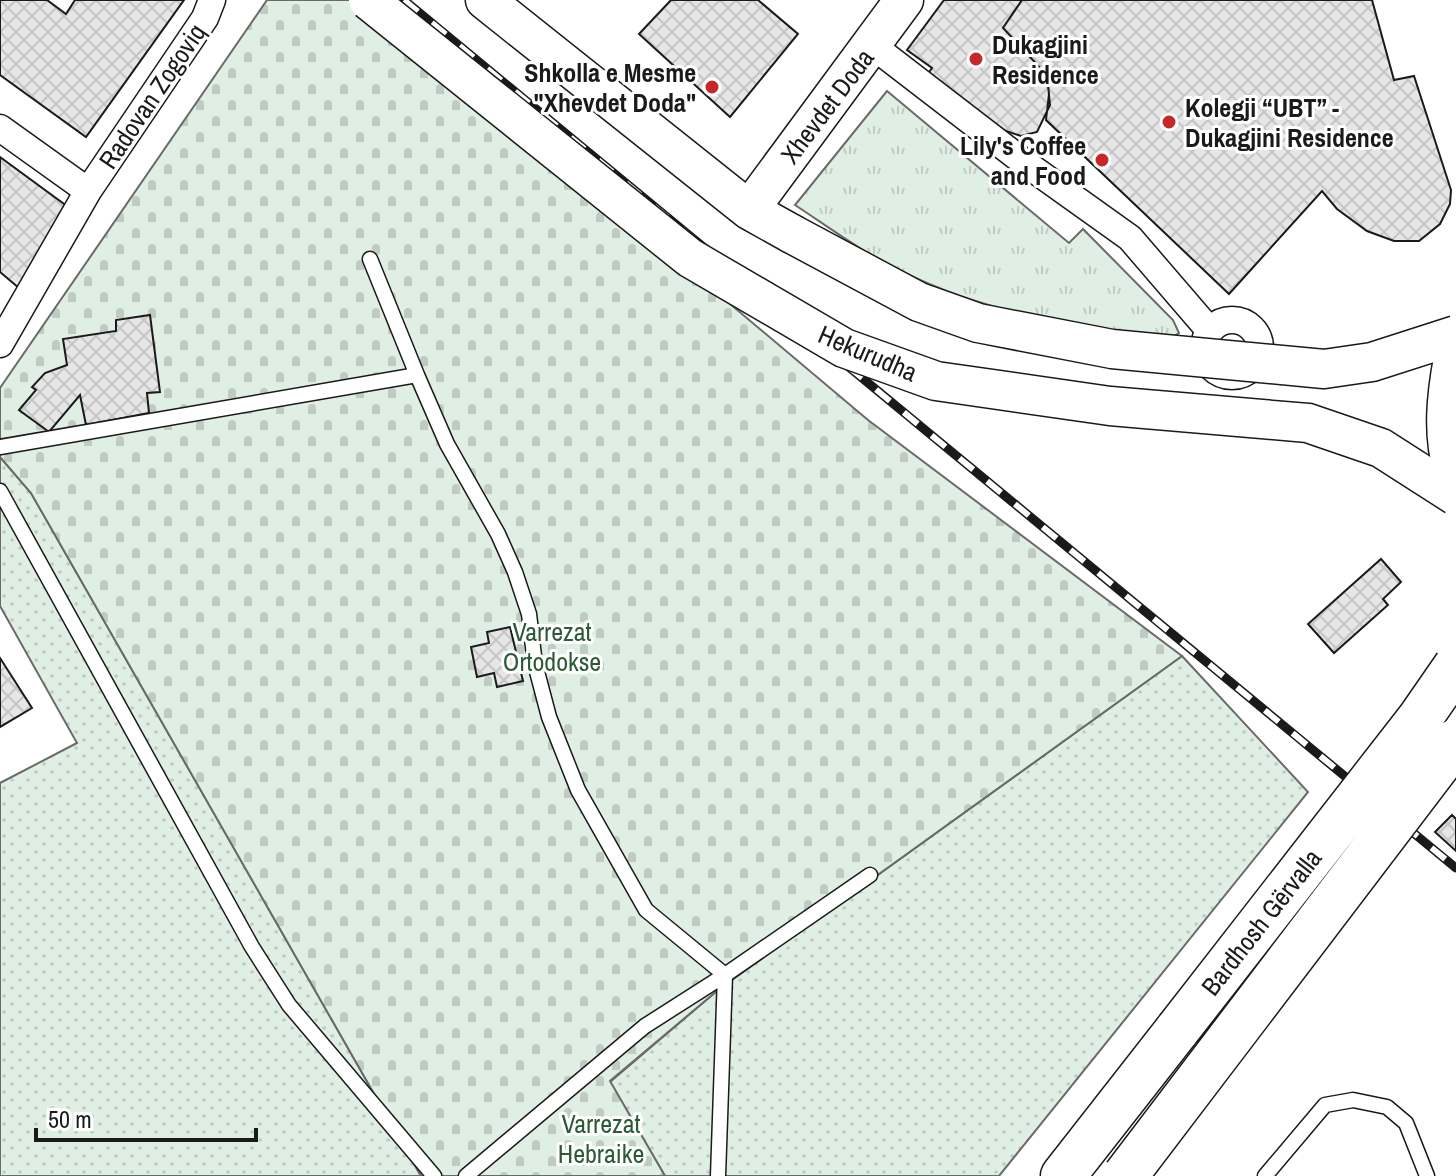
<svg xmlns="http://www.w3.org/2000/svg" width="1456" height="1176" viewBox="0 0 1456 1176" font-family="'Archivo Narrow',sans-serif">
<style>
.grass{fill:url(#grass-dots);stroke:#6a6a6a;stroke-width:2}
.cemetery{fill:url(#cemetery-stones);stroke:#6a6a6a;stroke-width:2}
.park{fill:url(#park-tufts);stroke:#6a6a6a;stroke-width:2}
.building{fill:url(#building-cross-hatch);stroke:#1a1a1a;stroke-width:2}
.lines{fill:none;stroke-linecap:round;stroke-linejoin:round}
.lane-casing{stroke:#1a1a1a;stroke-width:17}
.street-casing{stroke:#1a1a1a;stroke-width:29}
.secondary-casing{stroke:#1a1a1a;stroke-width:41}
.highway-casing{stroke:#1a1a1a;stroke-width:47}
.lane{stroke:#fff;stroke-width:14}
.street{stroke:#fff;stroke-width:26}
.secondary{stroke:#fff;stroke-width:38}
.highway{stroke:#fff;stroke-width:44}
.rail-casing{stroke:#1a1a1a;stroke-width:9}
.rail{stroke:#fff;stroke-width:6;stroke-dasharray:18;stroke-linecap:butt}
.secondary-bridge-casing{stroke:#1a1a1a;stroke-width:41;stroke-linecap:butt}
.highway-bridge-casing{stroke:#1a1a1a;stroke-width:47;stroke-linecap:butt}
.secondary-bridge{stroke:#fff;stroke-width:38}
.highway-bridge{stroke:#fff;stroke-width:44}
.poi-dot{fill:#c62828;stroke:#fff;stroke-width:3}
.labels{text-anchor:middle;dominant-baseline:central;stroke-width:6;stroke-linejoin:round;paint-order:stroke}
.poi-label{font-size:26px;font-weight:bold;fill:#1a1a1a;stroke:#fff;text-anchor:start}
.street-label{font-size:26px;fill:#1a1a1a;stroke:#fff}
.park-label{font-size:26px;fill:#2b5a34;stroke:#fff}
</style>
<defs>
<pattern id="grass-dots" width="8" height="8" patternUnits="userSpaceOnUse" patternTransform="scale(2)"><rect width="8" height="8" fill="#e0efe3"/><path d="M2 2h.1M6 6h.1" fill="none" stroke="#c0ccc2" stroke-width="1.8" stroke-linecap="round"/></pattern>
<pattern id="cemetery-stones" width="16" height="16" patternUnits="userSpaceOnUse" patternTransform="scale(2)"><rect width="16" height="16" fill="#e0efe3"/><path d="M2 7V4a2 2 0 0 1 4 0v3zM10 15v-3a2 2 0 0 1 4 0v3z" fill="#c0ccc2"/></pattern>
<pattern id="park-tufts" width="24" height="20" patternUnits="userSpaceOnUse" patternTransform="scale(2)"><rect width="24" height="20" fill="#e0efe3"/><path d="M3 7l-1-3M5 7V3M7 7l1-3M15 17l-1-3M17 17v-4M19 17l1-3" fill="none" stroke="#c0ccc2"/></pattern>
<pattern id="building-cross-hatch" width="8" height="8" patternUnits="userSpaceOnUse" patternTransform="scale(2)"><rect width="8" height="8" fill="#e6e6e6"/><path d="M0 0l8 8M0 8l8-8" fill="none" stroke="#c5c5c5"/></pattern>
</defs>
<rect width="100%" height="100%" fill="#fff"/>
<!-- grass -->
<path class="grass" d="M 0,457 L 31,493 L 421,1176 L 0,1176 L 0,783 L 77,743 L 0,606 Z
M 1182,656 L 1308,792 L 999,1176 L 665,1176 L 610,1082 L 718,990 Z"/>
<!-- cemetery -->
<path class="cemetery" d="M 267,0 L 369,0 L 868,420 L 1182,656 L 718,990 L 610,1081 L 665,1176 L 421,1176 L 31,493 L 0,457 L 0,388 Z"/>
<!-- park -->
<path class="park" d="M 887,91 L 1069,243 L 1083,229 L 1173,320 L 1179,333 L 1172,337 C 1080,328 989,314 905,273 C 866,255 830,228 795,205 Z"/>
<!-- building -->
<path class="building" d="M 0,0 L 47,0 L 66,14 L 75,0 L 184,0 L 86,137 L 0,75 Z
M 671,0 L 758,0 L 798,34 L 730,117 L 639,34 Z
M 944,0 L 1022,0 L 1003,28 L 1045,73 L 1039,80 L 1048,85 L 1050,105 L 1037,132 L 1021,136 L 997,128 L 925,78 L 932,68 L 907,50 Z
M 1022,0 L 1372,0 L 1394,80 L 1414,76 L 1451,190 L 1450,204 L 1440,224 L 1419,241 L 1394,241 L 1367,231 L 1337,209 L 1322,191 L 1229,294 L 1046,120 L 1049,94 L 1048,85 L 1039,80 L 1045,73 L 1003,28 Z
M 0,157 L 75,212 L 26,294 L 0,272 Z
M 150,315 L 160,392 L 147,393 L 149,413 L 86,425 L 80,395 L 49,432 L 19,410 L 36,390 L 32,387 L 45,373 L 67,365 L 63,339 L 116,331 L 116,320 Z
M 1381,559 L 1401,582 L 1383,599 L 1388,605 L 1334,653 L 1308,624 Z
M 510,627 L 523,681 L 497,687 L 494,673 L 477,677 L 471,647 L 489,643 L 487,632 Z
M 0,658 L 32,708 L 0,727 Z
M 1452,815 L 1456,819 L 1456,851 L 1435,832 Z"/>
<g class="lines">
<!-- lane casing -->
<g class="lane-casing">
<path id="lane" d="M 370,259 L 417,375
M 0,447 L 417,375 L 447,444 L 498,534 L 515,572 L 529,614 L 535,664 L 549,717 L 578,790 L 646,910 L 725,975 L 645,1026 L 466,1176
M 0,491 L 252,947 L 289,1005 L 434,1176
M 718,1176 L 725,975 L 870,875
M 1265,1176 L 1325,1105 L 1353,1100 L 1387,1107 L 1406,1123 L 1427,1176"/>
</g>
<!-- street casing -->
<g class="street-casing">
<path id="street" d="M 873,46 L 1025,163 L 1130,238 L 1210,331
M 0,128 L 88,191
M1204 348a28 28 0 1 1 56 0a28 28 0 1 1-56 0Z
M 0,344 L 88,191 L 205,18 L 212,0"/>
</g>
<!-- secondary casing -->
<g class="secondary-casing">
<path id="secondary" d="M 485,0 L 749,210 L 792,234
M 749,210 L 904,0"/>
</g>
<!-- highway casing -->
<g class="highway-casing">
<path id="highway" d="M 1063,1176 L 1178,1029"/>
</g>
<!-- lane -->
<use href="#lane" class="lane"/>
<!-- street -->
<use href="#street" class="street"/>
<!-- secondary -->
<use href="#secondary" class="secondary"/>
<!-- highway -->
<use href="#highway" class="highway"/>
<!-- rail casing -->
<g class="rail-casing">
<path id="rail" d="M 404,0 L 1456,868"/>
</g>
<!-- rail -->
<use href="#rail" class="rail"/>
<!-- secondary-bridge casing -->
<g class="secondary-bridge-casing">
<path id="secondary-bridge" d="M 368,0 L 690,258 L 844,348 L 936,381 L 1110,406 L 1308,423 L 1381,448 L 1456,496
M 792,234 L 919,302 L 978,323 L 1112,349 L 1324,369 L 1372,362 L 1456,335"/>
</g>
<!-- highway-bridge casing -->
<g class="highway-bridge-casing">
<path id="highway-bridge" d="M 1456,359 C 1449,397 1445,434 1456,471
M 1178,1029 L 1420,718 L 1456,666
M 1125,1176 L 1456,741"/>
</g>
<!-- secondary-bridge -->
<use href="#secondary-bridge" class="secondary-bridge"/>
<!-- highway-bridge -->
<use href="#highway-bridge" class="highway-bridge"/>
</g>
<!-- markers -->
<g class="poi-dot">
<circle cx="976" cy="59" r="8"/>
<circle cx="712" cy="87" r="8"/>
<circle cx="1169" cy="122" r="8"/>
<circle cx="1102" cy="160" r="8"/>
</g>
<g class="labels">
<!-- poi labels -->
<g class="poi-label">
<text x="992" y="44">Dukagjini<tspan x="992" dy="30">Residence</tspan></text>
<text x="696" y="72" text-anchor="end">Shkolla e Mesme<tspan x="696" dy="30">"Xhevdet Doda"</tspan></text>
<text x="1185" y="107">Kolegji “UBT” -<tspan x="1185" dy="30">Dukagjini Residence</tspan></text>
<text x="1086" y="145" text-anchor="end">Lily's Coffee<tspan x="1086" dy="30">and Food</tspan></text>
</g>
<!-- street labels -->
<g class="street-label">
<text transform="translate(152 96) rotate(-56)">Radovan Zogoviq</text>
<text transform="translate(827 106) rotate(-53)">Xhevdet Doda</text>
<text transform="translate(868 353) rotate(23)">Hekurudha</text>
<text transform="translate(1261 922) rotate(-52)">Bardhosh Gërvalla</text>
</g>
<!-- park labels -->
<g class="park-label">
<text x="552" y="631">Varrezat<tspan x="552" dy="30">Ortodokse</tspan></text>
<text x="601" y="1123">Varrezat<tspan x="601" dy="30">Hebraike</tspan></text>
</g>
</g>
<!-- scale -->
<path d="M36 1128v12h220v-12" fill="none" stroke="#1a1a1a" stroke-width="4"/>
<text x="48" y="1128" font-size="24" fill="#1a1a1a" stroke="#ffffff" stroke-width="6" paint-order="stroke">50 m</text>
</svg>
